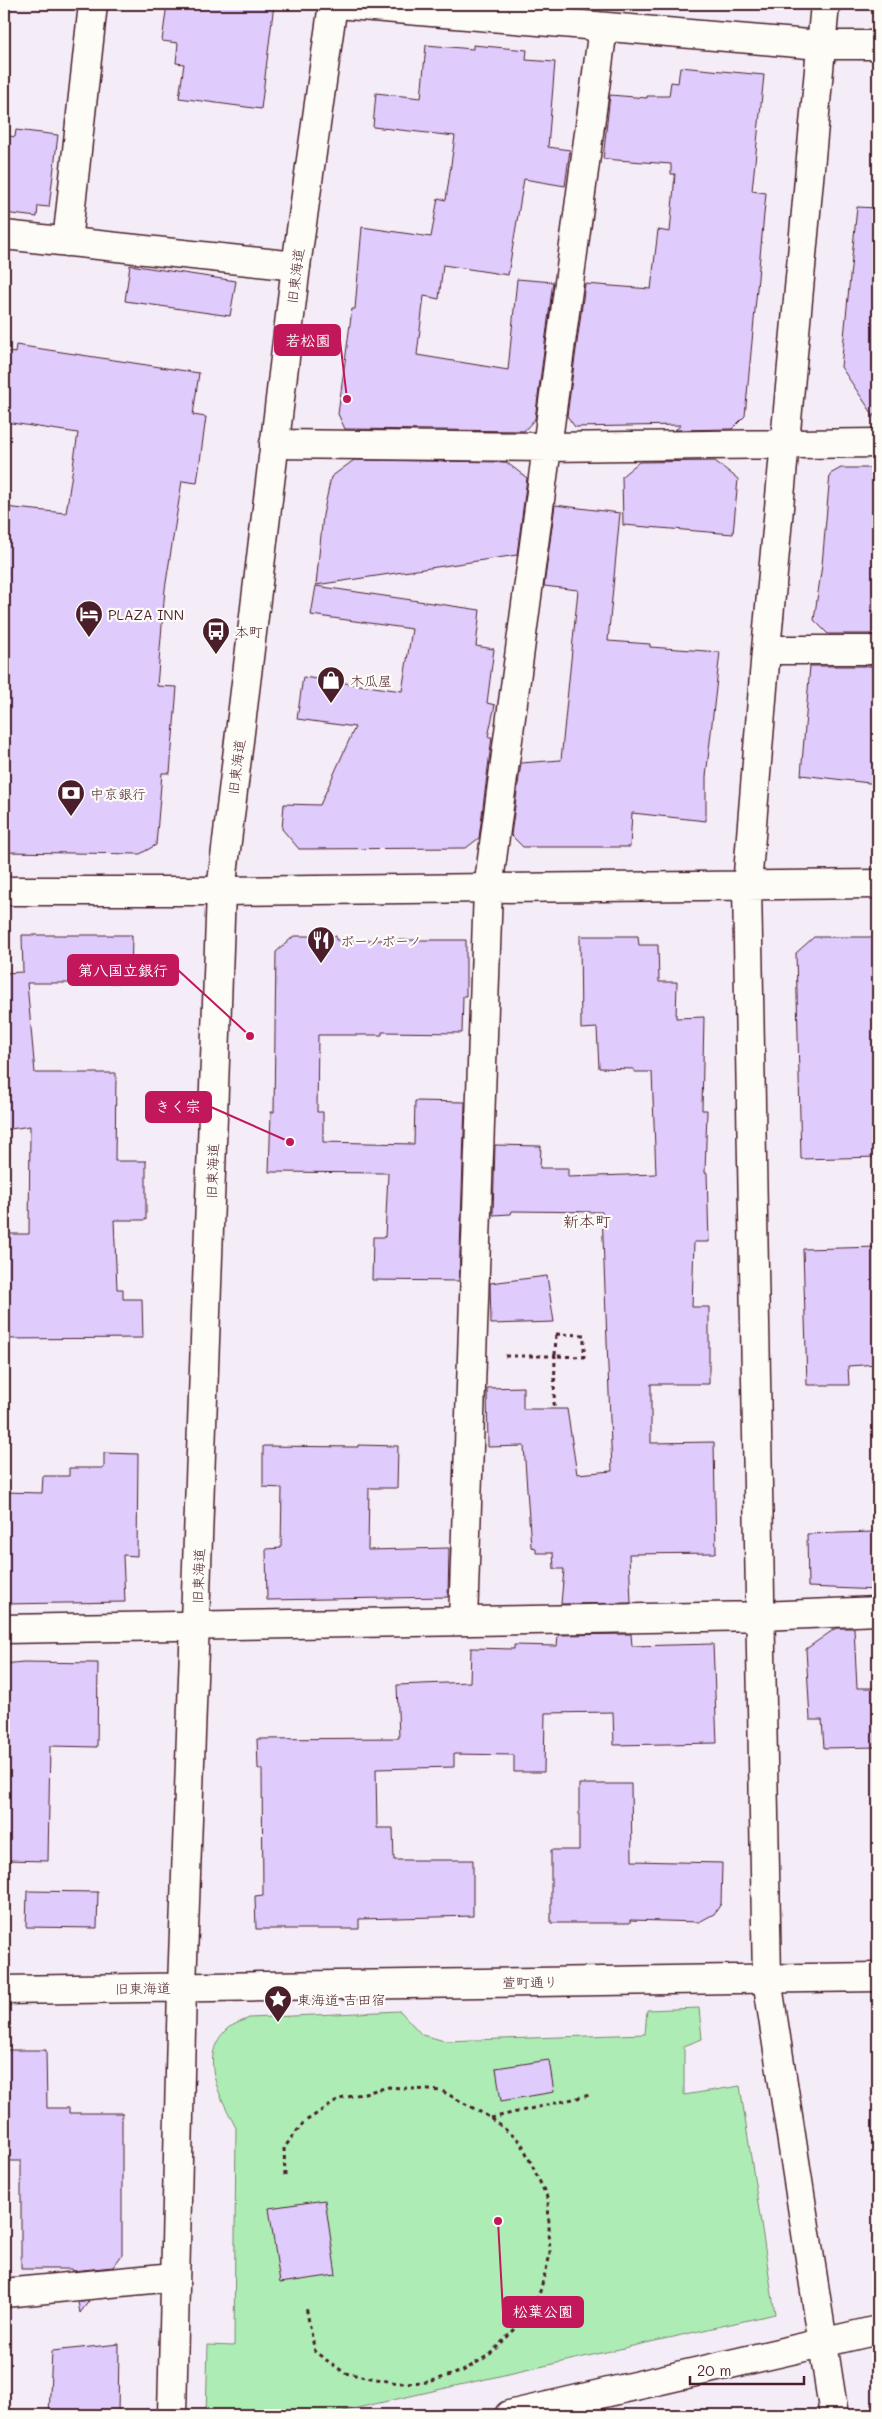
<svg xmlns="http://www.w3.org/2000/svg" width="882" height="2419" viewBox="0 0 882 2419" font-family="Mali,'Klee One',sans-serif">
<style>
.green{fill:#adedb5;stroke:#7c8670}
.building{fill:#dfcbfc;stroke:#4a1f2b}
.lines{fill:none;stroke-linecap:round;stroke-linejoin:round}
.street-casing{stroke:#4a1f2b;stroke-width:31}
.secondary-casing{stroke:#4a1f2b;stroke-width:31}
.path{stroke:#4a1f2b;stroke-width:3;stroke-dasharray:4 4;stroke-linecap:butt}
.street{stroke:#fdfcf7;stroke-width:28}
.secondary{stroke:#fdfcf7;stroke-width:28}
.labels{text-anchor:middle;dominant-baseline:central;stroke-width:4.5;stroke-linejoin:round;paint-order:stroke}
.street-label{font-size:14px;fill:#4a1f2b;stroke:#fdfcf7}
.poi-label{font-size:14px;fill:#4a1f2b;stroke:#fdfcf7;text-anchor:start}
.quarter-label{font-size:16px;fill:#4a1f2b;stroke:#fdfcf7}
.leader{fill:none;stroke:#c2185b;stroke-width:2}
.callout-dot{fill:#c2185b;stroke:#fdfcf7;stroke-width:2}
.callout{fill:#c2185b;stroke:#c2185b;stroke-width:2}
.callout-label{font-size:15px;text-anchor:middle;font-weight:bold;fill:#fff}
</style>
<rect width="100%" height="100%" fill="#f4edf8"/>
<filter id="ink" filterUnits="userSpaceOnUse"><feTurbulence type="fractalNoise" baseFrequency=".02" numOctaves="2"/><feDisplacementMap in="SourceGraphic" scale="10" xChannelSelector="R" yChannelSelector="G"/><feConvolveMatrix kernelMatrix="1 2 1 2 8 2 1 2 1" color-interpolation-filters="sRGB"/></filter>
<g filter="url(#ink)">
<!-- green -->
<path class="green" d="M 699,2008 L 702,2039 L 684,2046 L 684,2095 L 740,2086 L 775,2314 L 326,2415 L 206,2415 L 208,2345 L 234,2346 L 236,2128 C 221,2097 196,2057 228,2028 C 234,2024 243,2021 249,2018 L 400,2011 L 422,2035 L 445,2041 L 645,2034 L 647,2010 Z"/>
<!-- building -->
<path class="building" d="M 167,4 L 274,4 L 261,109 L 179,98 L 184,64 L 176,63 L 178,43 L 162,41 Z
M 426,45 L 473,49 L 473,45 L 527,50 L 526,60 L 555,62 L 548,147 L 570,150 L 565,186 L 524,179 L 508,275 L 443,265 L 439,299 L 424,296 L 417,355 L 508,370 L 517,279 L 553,282 L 535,419 L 524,431 L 345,429 L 338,414 L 352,309 L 355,309 L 362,227 L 431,237 L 438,198 L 446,200 L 455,136 L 373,127 L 376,93 L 421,98 Z
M 680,67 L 764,75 L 752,191 L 766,193 L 745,416 L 732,429 L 675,430 L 681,425 L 575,427 L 567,416 L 585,284 L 651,289 L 658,230 L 670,232 L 675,174 L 671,174 L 671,164 L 603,159 L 610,95 L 647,98 L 647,96 L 669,96 L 671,82 L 678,83 Z
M 16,130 L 58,135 L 49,207 L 38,206 L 37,217 L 4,213 L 4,135 L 15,137 Z
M 857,207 L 878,208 L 878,422 L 841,367 Z
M 130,265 L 236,281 L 230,316 L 125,301 Z
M 16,345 L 199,373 L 193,415 L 206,417 L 197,483 L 182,481 L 165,589 L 157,686 L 177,687 L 170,773 L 162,773 L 156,845 L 140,854 L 4,852 L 4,507 L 66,513 L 78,433 L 5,422 L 9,394 L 4,393 L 4,351 L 15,353 Z
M 354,460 L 506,462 L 527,478 L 517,555 L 316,585 L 323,515 L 331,477 Z
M 715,461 L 738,479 L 733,534 L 623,525 L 622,476 L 639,462 Z
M 841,468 L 878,468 L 878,634 L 828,634 L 814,620 L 822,565 L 830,474 Z
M 555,505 L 620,513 L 608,641 L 650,644 L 650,647 L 720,652 L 706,777 L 706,821 L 632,813 L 630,847 L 523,847 L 511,835 L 521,763 L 561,760 L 578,590 L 544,586 Z
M 316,586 L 480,610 L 476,646 L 494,649 L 487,703 L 495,705 L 488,737 L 492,737 L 479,838 L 466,848 L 299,849 L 282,829 L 284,804 L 320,805 L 355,727 L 297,719 L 303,677 L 402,691 L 412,629 L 311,615 Z
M 810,666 L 878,666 L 878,784 L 801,775 Z
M 22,935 L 132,935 L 131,983 L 27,983 L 35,1073 L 116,1073 L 115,1161 L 146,1161 L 146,1220 L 114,1220 L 117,1289 L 123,1289 L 123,1299 L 142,1299 L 143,1338 L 4,1339 L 4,1234 L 29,1234 L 30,1126 L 4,1130 L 4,973 L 23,972 Z
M 294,936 L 336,936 L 336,940 L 466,940 L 466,996 L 463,996 L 462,1033 L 382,1032 L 382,1035 L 318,1035 L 317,1112 L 323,1112 L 323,1142 L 414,1144 L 415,1101 L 465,1102 L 459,1281 L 372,1280 L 373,1237 L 385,1237 L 388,1173 L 269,1172 L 271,1112 L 274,1112 L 276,952 Z
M 580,936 L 638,936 L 639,945 L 658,945 L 659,982 L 677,982 L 676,1018 L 704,1017 L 702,1110 L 707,1110 L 705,1173 L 707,1173 L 709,1242 L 694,1242 L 692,1307 L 709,1307 L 709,1384 L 651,1384 L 651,1443 L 714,1442 L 716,1553 L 629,1554 L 631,1603 L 561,1604 L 564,1569 L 554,1569 L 553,1553 L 536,1553 L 536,1548 L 531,1547 L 524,1446 L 488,1447 L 487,1388 L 523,1387 L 523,1409 L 567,1409 L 577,1474 L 612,1471 L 602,1212 L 512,1211 L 511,1214 L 493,1215 L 495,1145 L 541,1146 L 540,1168 L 568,1168 L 568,1177 L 656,1174 L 652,1072 L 634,1072 L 634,1069 L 599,1068 L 597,1028 L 581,1029 Z
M 814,937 L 878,937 L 878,1157 L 801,1159 L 796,953 Z
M 878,1247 L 878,1364 L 848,1366 L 849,1385 L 807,1385 L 803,1249 Z
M 547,1276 L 554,1322 L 491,1324 L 490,1283 Z
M 358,1445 L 398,1446 L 397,1488 L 369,1488 L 368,1550 L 449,1548 L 448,1597 L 267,1600 L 266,1549 L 281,1548 L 282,1488 L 263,1487 L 263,1446 L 358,1447 Z
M 104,1453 L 138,1454 L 137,1556 L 123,1555 L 125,1602 L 4,1604 L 4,1492 L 42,1493 L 43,1476 L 69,1476 L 69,1468 L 104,1468 Z
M 874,1532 L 878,1590 L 808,1587 L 807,1534 Z
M 836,1628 L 854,1628 L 857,1688 L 878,1688 L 878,1747 L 824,1748 L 822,1720 L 810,1720 L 806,1649 Z
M 631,1634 L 632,1646 L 713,1644 L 717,1743 L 614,1745 L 613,1712 L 545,1713 L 544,1772 L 514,1772 L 514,1755 L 454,1754 L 454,1767 L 376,1769 L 377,1828 L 393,1828 L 394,1860 L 473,1860 L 473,1916 L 359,1919 L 359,1929 L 256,1929 L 255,1896 L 263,1895 L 262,1769 L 258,1769 L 257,1739 L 399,1738 L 397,1685 L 470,1682 L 471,1648 L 514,1649 L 514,1645 L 557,1646 L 558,1635 Z
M 23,1662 L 98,1663 L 97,1747 L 50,1746 L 48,1861 L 4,1860 L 4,1664 Z
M 579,1784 L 631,1784 L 632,1861 L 722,1863 L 721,1904 L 714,1914 L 699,1922 L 630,1920 L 630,1923 L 551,1923 L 551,1850 L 579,1850 Z
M 27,1891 L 98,1892 L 97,1928 L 26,1927 Z
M 4,2050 L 46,2050 L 47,2108 L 69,2108 L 69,2113 L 122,2113 L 122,2255 L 113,2267 L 72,2271 L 71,2269 L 21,2269 L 21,2161 L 4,2161 Z
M 549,2060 L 554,2092 L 501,2101 L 496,2068 Z
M 325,2200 L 336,2275 L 280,2283 L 269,2208 Z
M 89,2301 L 80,2313 L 78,2302 Z
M 119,2344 L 118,2415 L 49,2415 L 52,2351 Z"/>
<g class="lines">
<!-- street casing -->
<g class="street-casing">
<path id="street" d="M 337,4 L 820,45 L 878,45
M 825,4 L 766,650 L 747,886 L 767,1979 L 834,2415
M 4,235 L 296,266
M 67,242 L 93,4
M 274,444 L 548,447 L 878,443
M 766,650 L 878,650
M 4,891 L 221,891 L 878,884
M 463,1621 L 488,889 L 603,28
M 4,1629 L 762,1616 L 878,1611
M 4,2293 L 174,2277
M 509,2415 L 878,2330"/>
</g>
<!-- secondary casing -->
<g class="secondary-casing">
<path id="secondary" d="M 4,1990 L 878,1977
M 172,2415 L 182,1987 L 221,891 L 296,266 L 333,4"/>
</g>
<!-- path -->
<path class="path" d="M 556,1334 L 584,1335 L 584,1357 L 555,1356 Z
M 505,1356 L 555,1356 L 554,1409
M 491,2118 L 590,2095
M 285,2176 L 284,2148 L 304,2122 L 340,2099 L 389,2087 L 442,2091 L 491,2118 L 521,2142 L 548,2199 L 550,2255 L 539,2295 L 521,2323 L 489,2355 L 463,2371 L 429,2382 L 398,2383 L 345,2373 L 315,2352 L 306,2307"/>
<!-- street -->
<use href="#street" class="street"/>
<!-- secondary -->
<use href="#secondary" class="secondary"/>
</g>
</g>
<!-- icons -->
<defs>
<g id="hotel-pin" transform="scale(1.4375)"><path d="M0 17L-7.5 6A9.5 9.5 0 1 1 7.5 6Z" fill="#4a1f2b" stroke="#fdfcf7"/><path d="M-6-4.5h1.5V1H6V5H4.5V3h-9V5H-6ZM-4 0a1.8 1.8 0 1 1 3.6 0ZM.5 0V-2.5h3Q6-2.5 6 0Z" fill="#fff"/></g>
<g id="bus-pin" transform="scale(1.4375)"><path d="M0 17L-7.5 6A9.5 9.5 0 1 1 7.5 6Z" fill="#4a1f2b" stroke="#fdfcf7"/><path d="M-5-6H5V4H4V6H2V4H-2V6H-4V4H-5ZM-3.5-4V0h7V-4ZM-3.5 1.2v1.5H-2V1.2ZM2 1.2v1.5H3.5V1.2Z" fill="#fff"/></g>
<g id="shop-pin" transform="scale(1.4375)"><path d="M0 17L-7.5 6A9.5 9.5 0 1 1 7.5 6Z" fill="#4a1f2b" stroke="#fdfcf7"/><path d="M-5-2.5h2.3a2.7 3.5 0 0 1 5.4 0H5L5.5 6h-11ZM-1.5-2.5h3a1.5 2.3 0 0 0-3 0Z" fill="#fff"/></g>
<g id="bank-pin" transform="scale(1.4375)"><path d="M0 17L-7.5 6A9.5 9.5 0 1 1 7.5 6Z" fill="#4a1f2b" stroke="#fdfcf7"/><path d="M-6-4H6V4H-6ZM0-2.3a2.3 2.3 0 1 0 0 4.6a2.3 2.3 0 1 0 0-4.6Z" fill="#fff"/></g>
<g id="restaurant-pin" transform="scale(1.4375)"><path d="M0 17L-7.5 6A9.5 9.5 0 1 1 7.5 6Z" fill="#4a1f2b" stroke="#fdfcf7"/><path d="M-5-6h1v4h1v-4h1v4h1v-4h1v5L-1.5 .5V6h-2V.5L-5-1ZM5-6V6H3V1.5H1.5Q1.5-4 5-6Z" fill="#fff"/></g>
<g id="sight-pin" transform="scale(1.4375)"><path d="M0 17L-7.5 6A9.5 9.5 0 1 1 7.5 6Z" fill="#4a1f2b" stroke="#fdfcf7"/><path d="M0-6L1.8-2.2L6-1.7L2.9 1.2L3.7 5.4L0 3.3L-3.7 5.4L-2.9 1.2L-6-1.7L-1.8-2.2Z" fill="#fff"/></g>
</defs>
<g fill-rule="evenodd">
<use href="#hotel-pin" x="89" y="614"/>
<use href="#bus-pin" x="216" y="631"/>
<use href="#shop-pin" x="331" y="680"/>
<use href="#bank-pin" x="71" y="793"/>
<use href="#restaurant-pin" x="321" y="940"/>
<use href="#sight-pin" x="278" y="1999"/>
</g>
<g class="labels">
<!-- street labels -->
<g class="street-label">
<text transform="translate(295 276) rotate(-83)">旧東海道</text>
<text transform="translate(236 767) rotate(-83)">旧東海道</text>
<text transform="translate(212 1171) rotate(-88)">旧東海道</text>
<text transform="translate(198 1576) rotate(-88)">旧東海道</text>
<text transform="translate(530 1982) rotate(-1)">萱町通り</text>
<text transform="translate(143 1988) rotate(-1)">旧東海道</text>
</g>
<!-- poi labels -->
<g class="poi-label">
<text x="108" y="614">PLAZA INN</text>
<text x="235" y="631">本町</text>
<text x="350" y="680">木瓜屋</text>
<text x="90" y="793">中京銀行</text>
<text x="340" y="940">ボーノボーノ</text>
<text x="297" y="1999">東海道 吉田宿</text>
</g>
<!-- quarter labels -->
<g class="quarter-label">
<text x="587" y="1220">新本町</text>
</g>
</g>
<!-- callouts -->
<path class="leader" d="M347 399L340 340M250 1036L178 970M290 1142L211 1107M498 2221L503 2312"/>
<g class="callout-dot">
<circle cx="347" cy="399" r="5"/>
<circle cx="250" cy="1036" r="5"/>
<circle cx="290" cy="1142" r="5"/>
<circle cx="498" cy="2221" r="5"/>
</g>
<g class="callout">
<rect x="275" y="325" width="65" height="30" rx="5"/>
<rect x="68" y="955" width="110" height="30" rx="5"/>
<rect x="146" y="1092" width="65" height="30" rx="5"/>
<rect x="503" y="2297" width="80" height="30" rx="5"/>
</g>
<g class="callout-label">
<text x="308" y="346">若松園</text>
<text x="123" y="976">第八国立銀行</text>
<text x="178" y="1112">きく宗</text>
<text x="543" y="2317">松葉公園</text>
</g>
<!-- margin -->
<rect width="882" height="2419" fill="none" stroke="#fdfcf7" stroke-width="20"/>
<rect x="10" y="10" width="862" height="2399" fill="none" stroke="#4a1f2b" stroke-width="2" filter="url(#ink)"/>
<!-- scale -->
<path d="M690 2376v8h114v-8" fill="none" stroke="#4a1f2b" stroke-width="2.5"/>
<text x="697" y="2376" font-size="15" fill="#4a1f2b" stroke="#fdfcf7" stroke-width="4" paint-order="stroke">20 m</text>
</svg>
